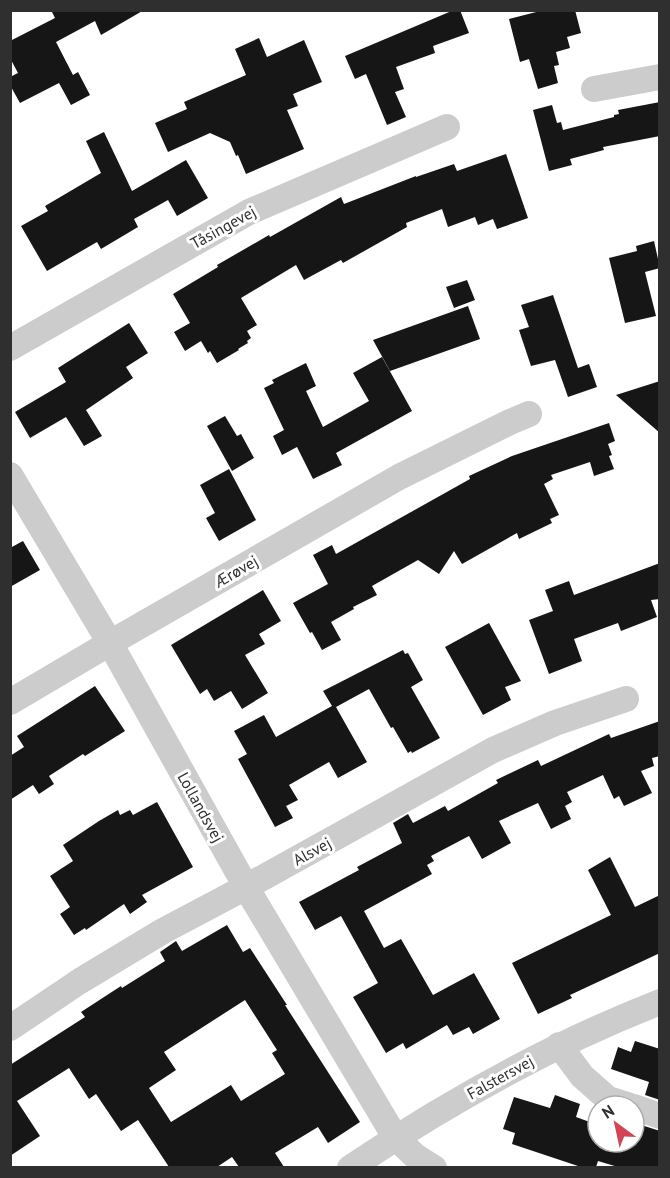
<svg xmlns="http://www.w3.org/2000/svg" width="670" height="1178" viewBox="0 0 670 1178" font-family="'PT Sans',sans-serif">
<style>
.building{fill:#161616;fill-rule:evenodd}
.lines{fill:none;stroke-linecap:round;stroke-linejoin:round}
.minor{stroke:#ccc;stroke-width:26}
.labels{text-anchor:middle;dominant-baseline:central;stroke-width:6;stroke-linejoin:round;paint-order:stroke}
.street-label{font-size:16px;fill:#2f2f2f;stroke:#fff}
</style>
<rect width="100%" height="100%" fill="#fff"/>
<!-- building -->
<path class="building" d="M 51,10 L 144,10 L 101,35 L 95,21 L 56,42 L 73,75 L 78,72 L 90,95 L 71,105 L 59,83 L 20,103 L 10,85 L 10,77 L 18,73 L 10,58 L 10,41 L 55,18 Z
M 454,10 L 460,10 L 469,33 L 433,46 L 435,53 L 396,67 L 404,89 L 395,92 L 406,117 L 387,125 L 366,74 L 355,79 L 345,56 Z
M 544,10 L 575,10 L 581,33 L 567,37 L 570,48 L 556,52 L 559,65 L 554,66 L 558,83 L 538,89 L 529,59 L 520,62 L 509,19 Z
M 259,38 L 267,57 L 304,40 L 322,82 L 293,94 L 298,106 L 287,110 L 304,149 L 246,174 L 238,155 L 236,156 L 230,142 L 210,133 L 168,152 L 155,123 L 187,109 L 184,102 L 246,75 L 235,49 Z
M 660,102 L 660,136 L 603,147 L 604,150 L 570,159 L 572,165 L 549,171 L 533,110 L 552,105 L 557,123 L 561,122 L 563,130 L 614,117 L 614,115 L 619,114 L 618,110 Z
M 104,132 L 132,191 L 186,160 L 208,198 L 177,216 L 168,200 L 134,219 L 138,227 L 101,249 L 97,242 L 47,271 L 21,226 L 48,211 L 45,206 L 101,173 L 86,141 Z
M 506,154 L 528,218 L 497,229 L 493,219 L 478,225 L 475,217 L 448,227 L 442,209 L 406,223 L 407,227 L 343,263 L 341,260 L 304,280 L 296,265 L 241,298 L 257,325 L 247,331 L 251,338 L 247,341 L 248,343 L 238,349 L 239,350 L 217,363 L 210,351 L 208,353 L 201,341 L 185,351 L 174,332 L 190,323 L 173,294 L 218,267 L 217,265 L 269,235 L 270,237 L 341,197 L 344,204 L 416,176 L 416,177 L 454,164 L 457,171 Z
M 654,241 L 660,268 L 645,272 L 656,316 L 625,323 L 609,258 L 637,251 L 636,246 Z
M 467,280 L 475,300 L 454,308 L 446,287 Z
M 553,295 L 578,368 L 589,364 L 597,387 L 568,397 L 555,360 L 531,366 L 519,330 L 529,327 L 521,305 Z
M 468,306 L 480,339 L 390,371 L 373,340 Z
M 129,323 L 148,353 L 126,367 L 133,378 L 86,410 L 102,436 L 84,446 L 66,417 L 30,438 L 15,412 L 66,382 L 58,368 Z
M 382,357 L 412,411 L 336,453 L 342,465 L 313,479 L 297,447 L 282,455 L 273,436 L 284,430 L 264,388 L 274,383 L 272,380 L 306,363 L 316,386 L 306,391 L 323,427 L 369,401 L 353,373 Z
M 660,381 L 660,433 L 616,395 Z
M 225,416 L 237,436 L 241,434 L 254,458 L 232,471 L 207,426 Z
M 609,423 L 615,441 L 608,444 L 612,455 L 609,456 L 614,469 L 594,476 L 590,462 L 551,475 L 553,479 L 544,484 L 559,515 L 550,519 L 552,523 L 519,539 L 517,533 L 462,564 L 454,551 L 439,574 L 418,560 L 372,586 L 377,595 L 353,607 L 354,609 L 331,622 L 341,640 L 322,650 L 312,632 L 310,633 L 293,603 L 328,584 L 313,555 L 332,545 L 336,554 L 470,479 L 469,476 L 512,456 Z
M 229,469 L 256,520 L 219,541 L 206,518 L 215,513 L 200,485 Z
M 23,541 L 40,570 L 10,587 L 10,548 Z
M 660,563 L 660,599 L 651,600 L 657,617 L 621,631 L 618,623 L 574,639 L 582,661 L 549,674 L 529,620 L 553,611 L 545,590 L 569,581 L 574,595 Z
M 263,590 L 281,621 L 259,634 L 265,644 L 245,655 L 268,693 L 242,709 L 231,691 L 214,701 L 207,689 L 200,694 L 171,645 Z
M 489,623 L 521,681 L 505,687 L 511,700 L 483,715 L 445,647 Z
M 403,650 L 405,654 L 408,653 L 423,680 L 411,687 L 440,738 L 412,753 L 411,751 L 408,753 L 393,727 L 391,728 L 369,689 L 336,707 L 367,762 L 338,778 L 329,762 L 289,785 L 298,800 L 286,806 L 293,818 L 275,827 L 238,759 L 247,754 L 234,731 L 264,715 L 276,737 L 332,706 L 323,691 Z
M 95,686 L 125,731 L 85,756 L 83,754 L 49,776 L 54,784 L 39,794 L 33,785 L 10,800 L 10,756 L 24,747 L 17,736 Z
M 660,721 L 660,756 L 652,758 L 654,766 L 641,771 L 652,793 L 624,806 L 619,796 L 614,799 L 603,775 L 567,792 L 572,802 L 565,806 L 571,819 L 551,829 L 538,803 L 499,821 L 511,843 L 482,859 L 469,836 L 431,856 L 434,861 L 427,865 L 432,874 L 364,911 L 384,948 L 401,939 L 433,995 L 474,973 L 500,1019 L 473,1034 L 469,1027 L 453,1035 L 447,1025 L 406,1049 L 403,1043 L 386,1053 L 353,997 L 378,983 L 341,916 L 315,930 L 299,902 L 359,870 L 357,867 L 402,843 L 393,823 L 408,814 L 413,823 L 445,806 L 448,811 L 498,783 L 496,780 L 538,760 L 541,766 L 609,734 L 611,738 Z
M 157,802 L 193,867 L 142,895 L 147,902 L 130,914 L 124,904 L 86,930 L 85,928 L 74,935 L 60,914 L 70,907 L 50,876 L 73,861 L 63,845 L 99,821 L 118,810 L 120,815 L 130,810 L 133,815 Z
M 610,857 L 635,907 L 660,895 L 660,953 L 570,995 L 572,998 L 538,1014 L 512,963 L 611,915 L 588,870 Z
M 227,925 L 243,952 L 250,948 L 287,1005 L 285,1005 L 360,1122 L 328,1143 L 318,1127 L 275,1153 L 284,1167 L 239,1167 L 232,1157 L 217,1167 L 169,1167 L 138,1120 L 121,1131 L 96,1094 L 89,1099 L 69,1068 L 17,1101 L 40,1136 L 10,1156 L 10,1065 L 85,1017 L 81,1012 L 121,986 L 122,988 L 165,961 L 160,952 L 176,941 L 182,951 ZM 245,1000 L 277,1050 L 272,1053 L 285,1074 L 241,1101 L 231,1085 L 171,1122 L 149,1088 L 176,1070 L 164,1052 Z
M 635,1041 L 660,1049 L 660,1100 L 645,1095 L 649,1082 L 611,1069 L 618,1047 L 631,1052 Z
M 555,1095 L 580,1104 L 576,1117 L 598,1125 L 598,1142 L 634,1142 L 635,1123 L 660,1131 L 660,1167 L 618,1167 L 598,1161 L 596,1167 L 581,1167 L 512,1144 L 515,1133 L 503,1129 L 514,1097 L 550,1108 Z"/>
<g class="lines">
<!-- minor -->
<path class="minor" d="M 594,89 L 660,77
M 10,348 L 249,212 L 447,127
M 10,475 L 110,643 L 246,887 L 395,1137 L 415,1156 L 434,1168
M 10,702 L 110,643 L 399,477 L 510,422 L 529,414
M 10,1028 L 80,981 L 163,931 L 246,887 L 493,750 L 555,723 L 626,699
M 559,1045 L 582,1076 L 608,1099 L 630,1106
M 634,1107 L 660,1116
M 350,1168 C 448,1102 550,1045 660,1002"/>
</g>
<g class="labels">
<!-- street labels -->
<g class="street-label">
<text transform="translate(223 227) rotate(-29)">Tåsingevej</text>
<text transform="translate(236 571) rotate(-30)">Ærøvej</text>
<text transform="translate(201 807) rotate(61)">Lollandsvej</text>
<text transform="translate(312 851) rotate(-29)">Alsvej</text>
<text transform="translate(500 1077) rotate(-29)">Falstersvej</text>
</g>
</g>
<!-- border -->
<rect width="670" height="1178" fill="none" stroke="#2f2f2f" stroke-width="24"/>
<!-- north arrow -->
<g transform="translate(616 1124) rotate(327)"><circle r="28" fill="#ffffff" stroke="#acacac" stroke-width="1.5"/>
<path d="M0-4.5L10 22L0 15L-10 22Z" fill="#d34556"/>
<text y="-9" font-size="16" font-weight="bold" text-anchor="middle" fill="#2f2f2f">N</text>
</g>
</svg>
